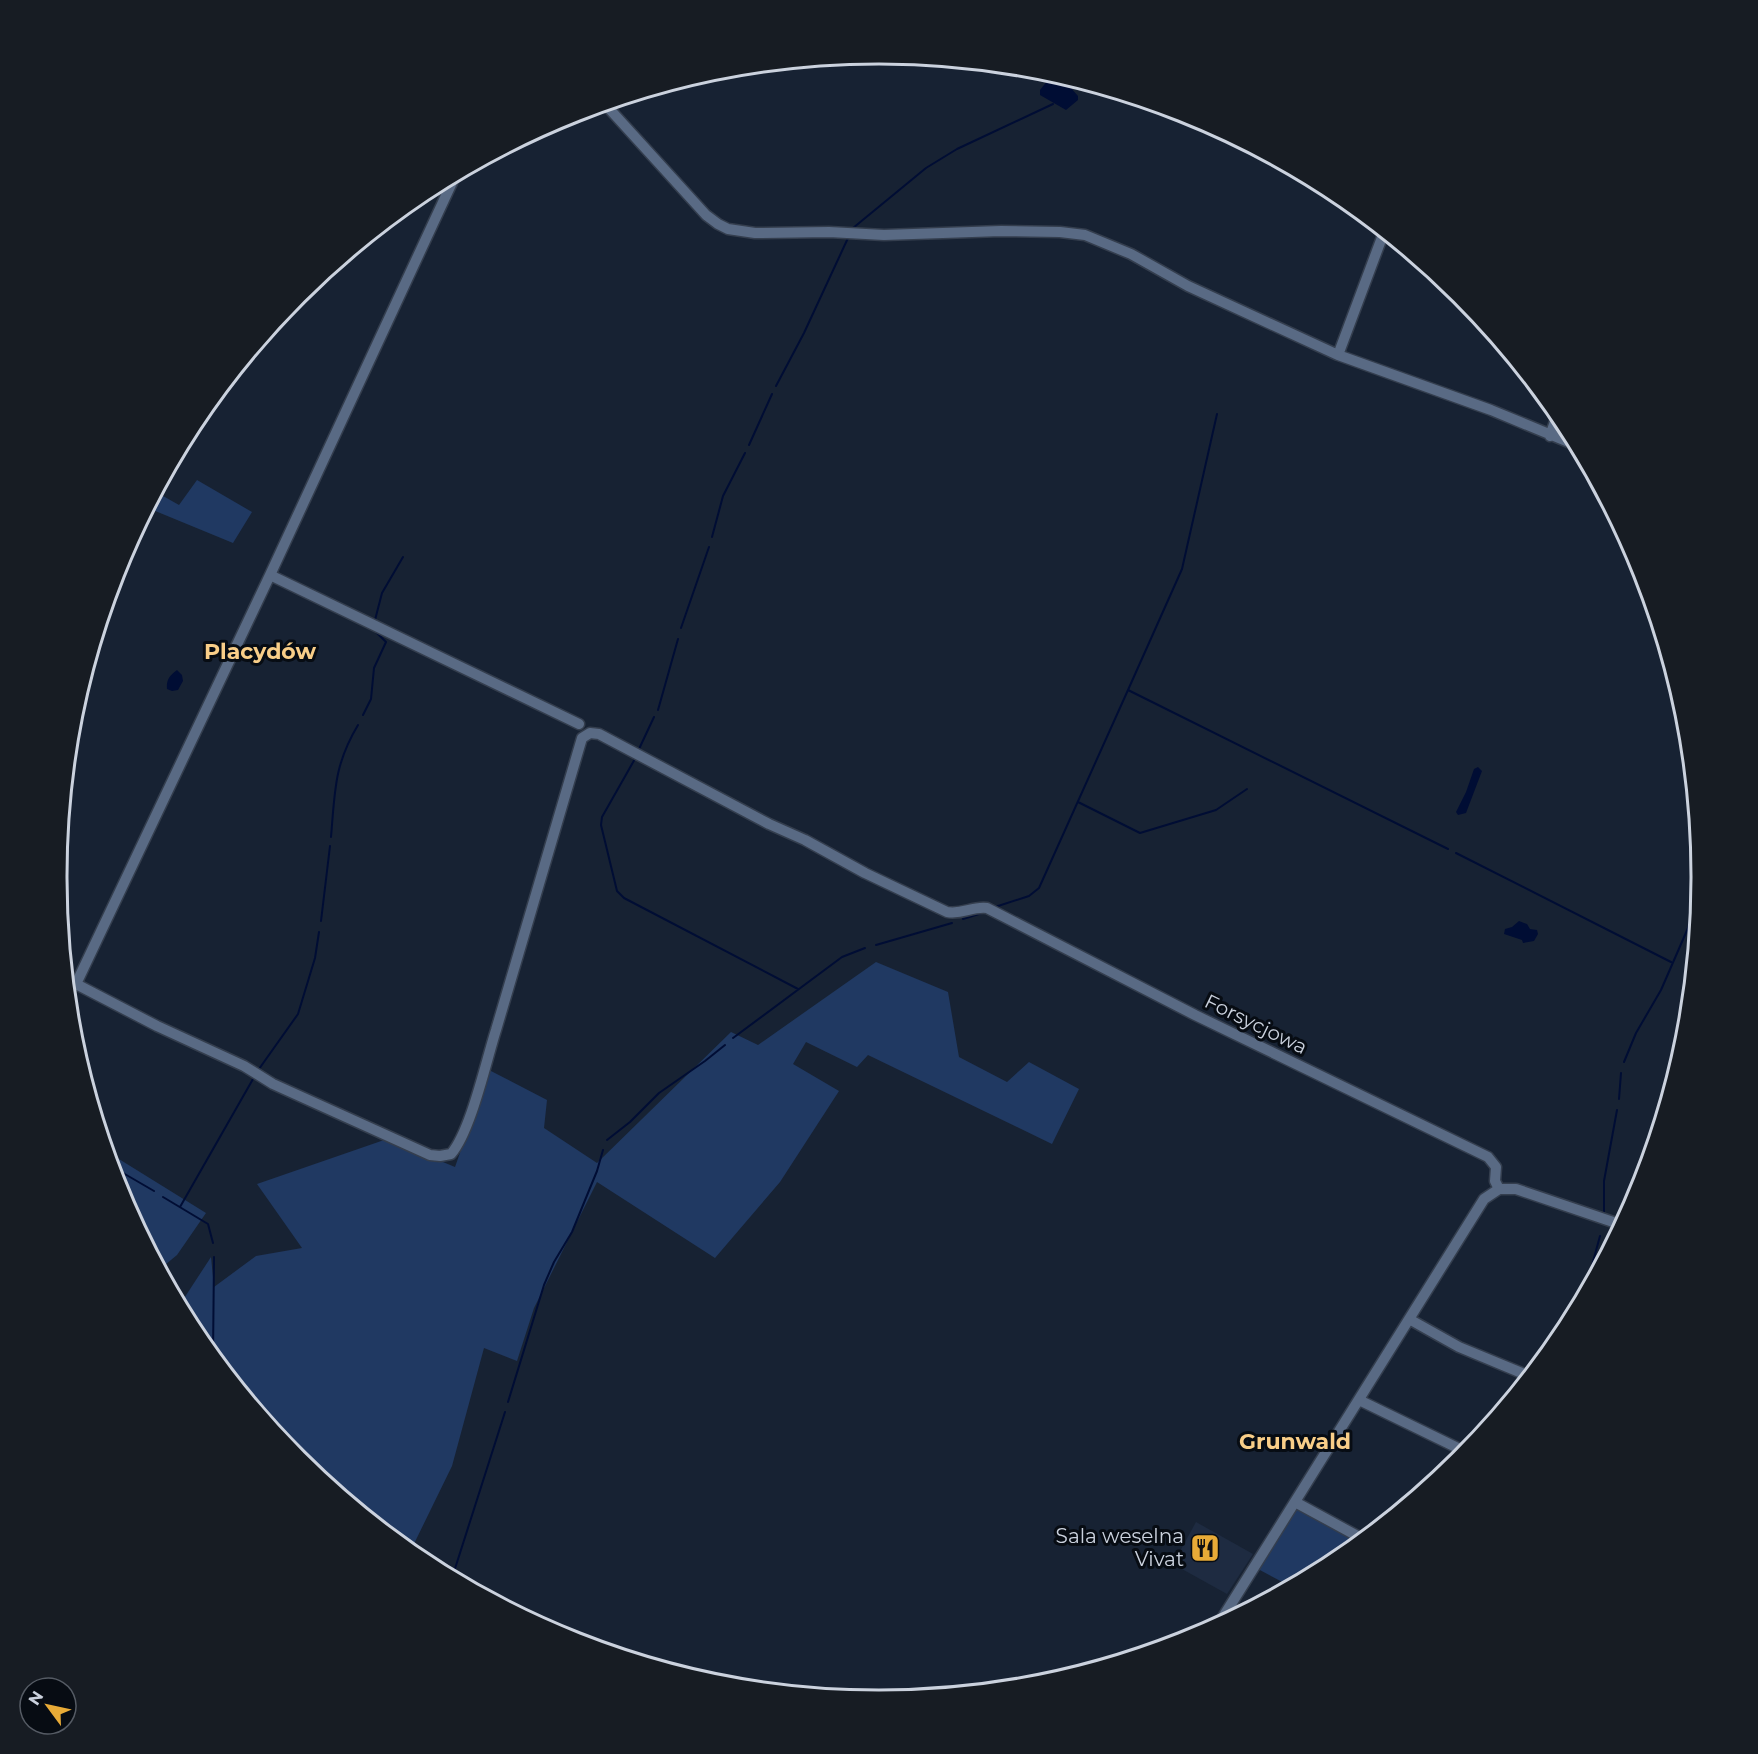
<svg xmlns="http://www.w3.org/2000/svg" width="1758" height="1754" viewBox="0 0 1758 1754" font-family="Montserrat,sans-serif">
<style>
.built{fill:#1e2b41}
.green{fill:#203962}
.water{fill:#000d34}
.lines{fill:none;stroke-linecap:round;stroke-linejoin:round}
.stream{stroke:#000d34;stroke-width:2}
.minor-casing{stroke:#343e4e;stroke-width:13}
.minor{stroke:#596a84;stroke-width:10}
.labels{text-anchor:middle;dominant-baseline:central;stroke-width:6;stroke-linejoin:round;paint-order:stroke}
.street-label{font-size:20px;fill:#cbd2de;stroke:#070c13}
.poi-label{font-size:20px;fill:#cbd2de;stroke:#070c13;text-anchor:end}
.quarter-label{font-size:22px;font-weight:bold;fill:#f9ce88;stroke:#070c13}
.rim{fill:none;stroke:#cbd2de;stroke-width:3}
</style>
<rect width="100%" height="100%" fill="#172233"/>
<!-- built -->
<path class="built" d="M 1196,1522 L 1253,1554 L 1227,1594 L 1173,1564 Z"/>
<!-- green -->
<path class="green" d="M 197,480 L 252,512 L 233,543 L 148,508 L 156,492 L 179,505 Z
M 876,962 L 948,992 L 959,1057 L 1007,1082 L 1029,1062 L 1079,1089 L 1052,1144 L 868,1055 L 857,1067 L 806,1042 L 793,1064 L 839,1091 L 780,1182 L 715,1258 L 597,1182 L 534,1308 L 517,1361 L 484,1348 L 452,1466 L 410,1552 L 297,1459 L 195,1334 L 179,1306 L 211,1257 L 214,1287 L 256,1256 L 302,1248 L 257,1184 L 387,1139 L 455,1167 L 489,1070 L 547,1100 L 544,1128 L 597,1163 L 731,1032 L 758,1045 Z
M 106,1151 L 206,1213 L 177,1255 L 160,1269 L 119,1192 Z
M 1300,1507 L 1361,1541 L 1336,1561 L 1290,1586 L 1258,1569 L 1294,1511 Z"/>
<!-- water -->
<path class="water" d="M 1048,80 L 1070,87 L 1078,96 L 1078,100 L 1066,110 L 1040,95 L 1040,90 Z
M 177,670 L 182,675 L 183,681 L 178,690 L 172,691 L 167,689 C 166,680 170,675 177,670 Z
M 1478,767 L 1482,771 L 1466,813 L 1458,815 L 1456,812 L 1466,792 L 1474,769 Z
M 1519,921 L 1527,924 L 1530,929 L 1537,930 L 1538,934 L 1534,941 L 1523,943 L 1522,940 L 1504,934 L 1505,929 L 1512,927 Z"/>
<g class="lines">
<!-- stream -->
<path class="stream" d="M 1070,87 L 1075,81
M 853,228 L 926,168 L 957,149 L 1053,104
M 776,386 L 804,333 L 848,238
M 1217,414 L 1182,569 L 1128,690 L 1448,849
M 749,445 L 772,394
M 712,537 L 723,496 L 745,453
M 375,620 L 382,593 L 403,557
M 681,628 L 709,547
M 658,710 L 678,639
M 363,715 L 371,699 L 374,668 L 386,642 L 374,630
M 639,749 L 654,717
M 636,757 L 602,817 L 601,825 L 617,891 L 624,898 L 798,989
M 1078,802 L 1140,833 L 1216,810 L 1247,789
M 331,837 C 335,791 334,765 358,725
M 1456,853 L 1671,962
M 995,907 L 1029,896 L 1039,888 L 1128,690
M 963,919 L 982,913
M 321,921 L 330,846
M 876,945 L 952,923
M 733,1038 L 842,957 L 865,948
M 1624,1062 L 1636,1033 L 1661,990 L 1688,928 L 1692,914 L 1695,881 L 1701,865
M 259,1069 L 298,1014 L 315,958 L 319,932
M 1619,1099 L 1621,1073
M 607,1140 L 630,1122 L 659,1093 L 705,1061 L 725,1045
M 111,1166 L 154,1191
M 163,1197 L 208,1224 L 213,1243
M 180,1207 L 253,1079
M 1604,1213 L 1604,1181 L 1617,1110
M 1577,1308 L 1591,1269 L 1600,1236
M 213,1357 L 214,1257
M 508,1402 L 544,1285 L 554,1262 L 572,1232 L 597,1171 L 603,1150
M 452,1578 L 505,1412"/>
<!-- minor casing -->
<g class="minor-casing">
<path id="minor" d="M 605,104 L 706,215 L 718,224 L 728,229 L 755,233 L 829,232 L 884,235 L 1001,231 L 1060,232 L 1085,235 L 1131,254 L 1188,286 L 1338,355 L 1491,410 L 1578,446
M 1338,355 L 1384,232
M 1550,436 L 1558,413
M 270,575 L 579,724
M 66,983 L 76,984 L 157,1026 L 244,1066 L 273,1084 L 377,1131 L 430,1155 L 440,1156 L 451,1154 C 471,1131 486,1061 496,1030 C 524,933 553,836 582,738 L 590,733 L 599,734 L 769,824 L 805,840 L 865,873 L 947,912 C 962,915 972,906 987,908 L 1195,1015 L 1488,1157 L 1496,1167 L 1495,1181 L 1499,1189
M 76,984 L 270,575 L 456,174
M 1409,1319 L 1459,1347 L 1529,1376
M 1359,1400 L 1466,1452
M 1295,1502 L 1363,1539
M 1218,1625 L 1484,1199 L 1499,1189 L 1516,1189 L 1622,1225"/>
</g>
<!-- minor -->
<use href="#minor" class="minor"/>
</g>
<!-- icons -->
<defs>
<g id="restaurant-square" transform="scale(1.5)"><rect x="-9" y="-9" width="18" height="18" rx="4" fill="#e8ab37" stroke="#070c13"/><path d="M-5-6h1v4h1v-4h1v4h1v-4h1v5L-1.5 .5V6h-2V.5L-5-1ZM5-6V6H3V1.5H1.5Q1.5-4 5-6Z" fill="#111"/></g>
</defs>
<g fill-rule="evenodd">
<use href="#restaurant-square" x="1205" y="1548"/>
</g>
<g class="labels">
<!-- street labels -->
<g class="street-label">
<text transform="translate(1256 1024) rotate(26)">Forsycjowa</text>
</g>
<!-- poi labels -->
<g class="poi-label">
<text x="1184" y="1536">Sala weselna<tspan x="1184" dy="23">Vivat</tspan></text>
</g>
<!-- quarter labels -->
<g class="quarter-label">
<text x="260" y="651">Placydów</text>
<text x="1295" y="1441">Grunwald</text>
</g>
</g>
<!-- crop -->
<path d="M0 0H1758V1754H0ZM879 64H879A812 812 0 0 1 1691 876V878A812 812 0 0 1 879 1690H879A812 812 0 0 1 67 878V876A812 812 0 0 1 879 64Z" fill="#171c23" fill-rule="evenodd"/>
<path class="rim" d="M879 64H879A812 812 0 0 1 1691 876V878A812 812 0 0 1 879 1690H879A812 812 0 0 1 67 878V876A812 812 0 0 1 879 64Z"/>
<!-- north arrow -->
<g transform="translate(48 1706) rotate(303)"><circle r="28" fill="#070c13" stroke="#555b64" stroke-width="1.5"/>
<path d="M0-4.5L10 22L0 15L-10 22Z" fill="#e8ab37"/>
<text y="-9" font-size="16" font-weight="bold" text-anchor="middle" fill="#cbd2de">N</text>
</g>
</svg>
